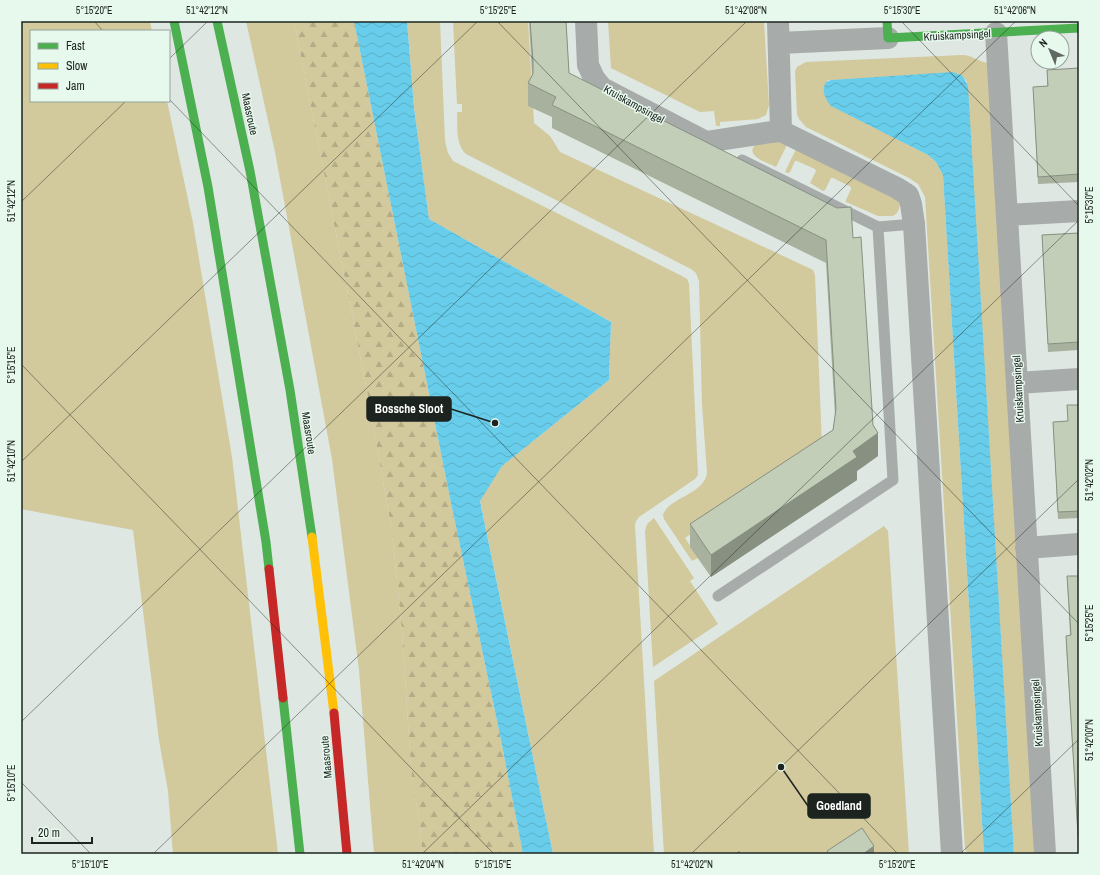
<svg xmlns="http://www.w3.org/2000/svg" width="1100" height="875" viewBox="0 0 1100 875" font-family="'Archivo Narrow',sans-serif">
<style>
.grass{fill:#d2c99d}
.forest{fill:url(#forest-firs)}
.water{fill:url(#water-waves)}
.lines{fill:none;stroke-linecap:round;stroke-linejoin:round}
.lane{stroke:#a7abaa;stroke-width:11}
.street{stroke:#a7abaa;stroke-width:22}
.fast{stroke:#4caf50;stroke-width:9}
.slow{stroke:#ffc107;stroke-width:9}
.jam{stroke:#c62828;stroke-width:9}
.wall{fill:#a8b19e}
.shaded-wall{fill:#889081}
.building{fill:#c3ceb8;stroke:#889081}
.ticks{fill:none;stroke:#1d2420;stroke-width:1;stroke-opacity:0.45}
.labels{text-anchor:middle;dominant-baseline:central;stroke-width:3;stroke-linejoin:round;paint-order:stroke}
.street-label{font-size:11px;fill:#1d2420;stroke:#e7f8ed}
.leader{fill:none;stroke:#1d2420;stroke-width:1.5}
.callout-dot{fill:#1d2420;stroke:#e7f8ed;stroke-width:1.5}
.callout{fill:#1d2420;stroke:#1d2420;stroke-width:1.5}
.callout-label{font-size:12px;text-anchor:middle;font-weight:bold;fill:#fff}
.neatline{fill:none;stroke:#1d2420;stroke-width:1.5}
.ticks-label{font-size:10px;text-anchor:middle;fill:#1d2420}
</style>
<defs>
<pattern id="forest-firs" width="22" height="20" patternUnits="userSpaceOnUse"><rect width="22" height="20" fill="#d2c99d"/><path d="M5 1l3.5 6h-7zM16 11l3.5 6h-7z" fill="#b4ac87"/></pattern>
<pattern id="water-waves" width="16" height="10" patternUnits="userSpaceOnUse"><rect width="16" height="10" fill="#68cdea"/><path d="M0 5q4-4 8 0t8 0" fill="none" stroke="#5ab0c8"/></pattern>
</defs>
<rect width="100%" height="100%" fill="#dee7e1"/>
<!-- grass -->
<path class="grass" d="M 21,21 L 150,21 L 152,31 L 31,31 L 31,101 L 167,101 L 193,223 L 232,457 L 278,854 L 173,854 L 168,791 L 159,740 L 133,530 L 21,509 Z
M 246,21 L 294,21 L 367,391 L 392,531 L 402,632 L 412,781 L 420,822 L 422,854 L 374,854 L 359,670 L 332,459 L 275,152 Z
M 407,21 L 440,21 L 445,141 L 448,153 L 453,161 L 680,275 L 687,279 L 689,284 L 698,475 L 695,479 L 639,517 L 636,521 L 635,526 L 654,854 L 553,854 L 480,500 L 502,466 L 609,380 L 611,322 L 429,219 L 414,108 Z
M 453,21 L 528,21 L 534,123 L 550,136 L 560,152 L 809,268 L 813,270 L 815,275 L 822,446 L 685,538 L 698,558 L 692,561 L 664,519 L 663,515 C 669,497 704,495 707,473 L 702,404 L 699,281 L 696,273 L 691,269 L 466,154 C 455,143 458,127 457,112 L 462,112 L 462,104 L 457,104 Z
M 608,21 L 764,21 L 769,105 L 766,115 L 758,119 L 720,122 L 720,126 L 716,126 L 714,111 L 700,112 L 611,68 Z
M 962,55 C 972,55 979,62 988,63 L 1037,854 L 1014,854 L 967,82 L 963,76 L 831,80 L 828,80 C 820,89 825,99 832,106 L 928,155 L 936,162 L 943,175 L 984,854 L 968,854 L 965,849 L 925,197 L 918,184 L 909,178 L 806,127 L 799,119 L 797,114 L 795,71 L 797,67 L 806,62 Z
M 761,141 L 788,143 L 776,167 C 765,162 739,153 761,141 Z
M 797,147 L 899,200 C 900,207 900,212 893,216 L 878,216 L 846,202 L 846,200 L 851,189 L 851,187 L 833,178 L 831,178 L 825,190 L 823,191 L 810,183 L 816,171 L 815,169 L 797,161 L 795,161 L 790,172 L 788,173 L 785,172 Z
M 654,518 L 694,578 L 690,581 L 718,624 L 653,667 L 645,531 L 647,524 Z
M 884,526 L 888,531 L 909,854 L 664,854 L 654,681 Z"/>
<!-- forest -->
<path class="forest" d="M 294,21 L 354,21 L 450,498 L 501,740 L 523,854 L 422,854 L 420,822 L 412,782 L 402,632 L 392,531 L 367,391 Z"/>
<!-- water -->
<path class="water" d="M 354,21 L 407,21 L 414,108 L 429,219 L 611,322 L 609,380 L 502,466 L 480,501 L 553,854 L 523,854 L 501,740 L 450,498 Z
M 953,72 L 963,76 L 968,86 L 1014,854 L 984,854 L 943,175 L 936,162 L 928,155 L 831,106 C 825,99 821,90 826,82 L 831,80 Z"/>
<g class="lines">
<!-- lane -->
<path class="lane" d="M 742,160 L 878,227 L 914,224
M 718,596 L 893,480 L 878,227"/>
<!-- street -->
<path class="street" d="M 586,21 L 588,65 L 594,78 L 602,88 L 706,142 L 771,132 L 781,131
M 778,21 L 781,131 L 897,188 L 908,195 L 911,204 L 914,224 L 952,854
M 996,33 L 1045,854
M 779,43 L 888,38
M 1007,215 L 1079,211
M 1017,383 L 1079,379
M 1026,548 L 1079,544"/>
<!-- fast -->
<path class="fast" d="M 174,21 L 208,187 L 266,542 L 269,569
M 217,21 L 250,171 L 290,390 L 312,537
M 887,21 L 888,38 L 1079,28
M 283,698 L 300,854"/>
<!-- slow -->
<path class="slow" d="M 312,537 L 334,713"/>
<!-- jam -->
<path class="jam" d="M 269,569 L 283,698
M 334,713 L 347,854"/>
</g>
<!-- wall -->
<path class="wall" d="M 529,21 L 566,21 L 569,73 L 853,238 L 873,425 L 878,456 L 857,471 L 857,480 L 711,577 L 690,547 L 690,524 L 833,430 L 835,416 L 826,263 L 552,128 L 552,117 L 528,106 L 528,83 L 532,75 Z
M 1079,68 L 1079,182 L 1038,184 L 1033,87 L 1047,86 L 1047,70 Z
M 1079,233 L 1079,350 L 1048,352 L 1042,235 Z
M 1067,405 L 1079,405 L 1079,518 L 1058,519 L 1053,422 L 1068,421 Z
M 1067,576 L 1079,576 L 1079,854 L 1066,643 L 1066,636 L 1070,635 Z"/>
<!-- shaded-wall -->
<path class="shaded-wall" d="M 878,433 L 878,456 L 857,471 L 857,480 L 711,577 L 711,555 Z
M 874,846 L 874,854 L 863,854 Z"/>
<!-- building -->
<path class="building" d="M 530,21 L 566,21 L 569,73 L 837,208 L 851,207 L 853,238 L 861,237 L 873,425 L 878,433 L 853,451 L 857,457 L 711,555 L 690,524 L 833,430 L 836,409 L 826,240 L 552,105 L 556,97 L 528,83 L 533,74 L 533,61 Z
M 1079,68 L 1079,174 L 1038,177 L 1033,87 L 1048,86 L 1047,70 Z
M 1079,233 L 1079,342 L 1048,344 L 1042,235 Z
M 1067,405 L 1079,405 L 1079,511 L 1058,512 L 1053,422 L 1068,421 Z
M 1067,576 L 1079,576 L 1079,852 L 1066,636 L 1071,635 Z
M 862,828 L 874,846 L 863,854 L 829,854 L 827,851 Z
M 739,851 L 740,854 L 736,854 Z"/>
<!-- ticks -->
<path class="ticks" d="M 94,21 L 103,31M 497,21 L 1079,624M 901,21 L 1079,206M 169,59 L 208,21M 169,99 L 898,854M 21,202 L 126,101M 21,364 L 494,854M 21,462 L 478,21M 21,722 L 747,21M 21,782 L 91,854M 153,854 L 1016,21M 422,854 L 1079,220M 691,854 L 1079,479M 960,854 L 1079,739"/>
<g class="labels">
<!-- street labels -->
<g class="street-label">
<text transform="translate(957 35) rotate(-3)">Kruiskampsingel</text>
<text transform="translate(634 104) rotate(29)">Kruiskampsingel</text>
<text transform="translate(250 114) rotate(78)">Maasroute</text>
<text transform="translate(1018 389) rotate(-93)">Kruiskampsingel</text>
<text transform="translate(309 433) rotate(81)">Maasroute</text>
<text transform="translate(1037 713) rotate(-93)">Kruiskampsingel</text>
<text transform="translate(326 757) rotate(-95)">Maasroute</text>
</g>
</g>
<!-- callouts -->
<path class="leader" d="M495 423L451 409M781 767L808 806"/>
<g class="callout-dot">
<circle cx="495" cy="423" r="4"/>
<circle cx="781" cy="767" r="4"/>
</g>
<g class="callout">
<rect x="367" y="397" width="84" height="24" rx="4"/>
<rect x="808" y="794" width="62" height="24" rx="4"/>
</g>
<g class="callout-label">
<text x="409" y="413">Bossche Sloot</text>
<text x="839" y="810">Goedland</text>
</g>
<!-- border -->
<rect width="1100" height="875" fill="none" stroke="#e7f8ed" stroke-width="44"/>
<!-- legend -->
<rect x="30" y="30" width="140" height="72" fill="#e7f8ed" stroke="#96a39b"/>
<rect x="38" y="43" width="20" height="6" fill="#4caf50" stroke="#96a39b"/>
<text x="66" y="50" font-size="12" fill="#1d2420">Fast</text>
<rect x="38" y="63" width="20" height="6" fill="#ffc107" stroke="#96a39b"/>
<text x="66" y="70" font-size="12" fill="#1d2420">Slow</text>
<rect x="38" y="83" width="20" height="6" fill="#c62828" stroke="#96a39b"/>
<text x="66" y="90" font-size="12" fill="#1d2420">Jam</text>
<!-- north arrow -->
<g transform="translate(1050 50) rotate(316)"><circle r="19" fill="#e7f8ed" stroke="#96a39b"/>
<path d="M0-3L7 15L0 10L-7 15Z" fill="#616864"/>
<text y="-6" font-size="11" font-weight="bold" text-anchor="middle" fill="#1d2420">N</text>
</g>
<!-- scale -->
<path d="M32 837v6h60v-6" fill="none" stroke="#1d2420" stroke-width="2"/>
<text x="38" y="837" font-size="12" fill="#1d2420" stroke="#e7f8ed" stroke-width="3" paint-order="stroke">20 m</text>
<rect x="22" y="22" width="1056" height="831" class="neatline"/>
<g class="ticks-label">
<text x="94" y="14">5°15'20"E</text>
<text x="207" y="14">51°42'12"N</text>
<text x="498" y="14">5°15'25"E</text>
<text x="746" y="14">51°42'08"N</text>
<text x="902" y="14">5°15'30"E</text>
<text x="1015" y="14">51°42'06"N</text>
<text transform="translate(11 201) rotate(-90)" y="4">51°42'12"N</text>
<text transform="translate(1089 205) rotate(-90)" y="4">5°15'30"E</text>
<text transform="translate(11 365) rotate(-90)" y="4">5°15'15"E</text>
<text transform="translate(11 461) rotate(-90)" y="4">51°42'10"N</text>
<text transform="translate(1089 480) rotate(-90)" y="4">51°42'02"N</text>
<text transform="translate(1089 623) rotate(-90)" y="4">5°15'25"E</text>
<text transform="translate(1089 740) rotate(-90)" y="4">51°42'00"N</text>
<text transform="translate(11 783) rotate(-90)" y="4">5°15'10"E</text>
<text x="90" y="868">5°15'10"E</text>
<text x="423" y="868">51°42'04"N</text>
<text x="493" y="868">5°15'15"E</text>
<text x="692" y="868">51°42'02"N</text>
<text x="897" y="868">5°15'20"E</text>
</g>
</svg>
